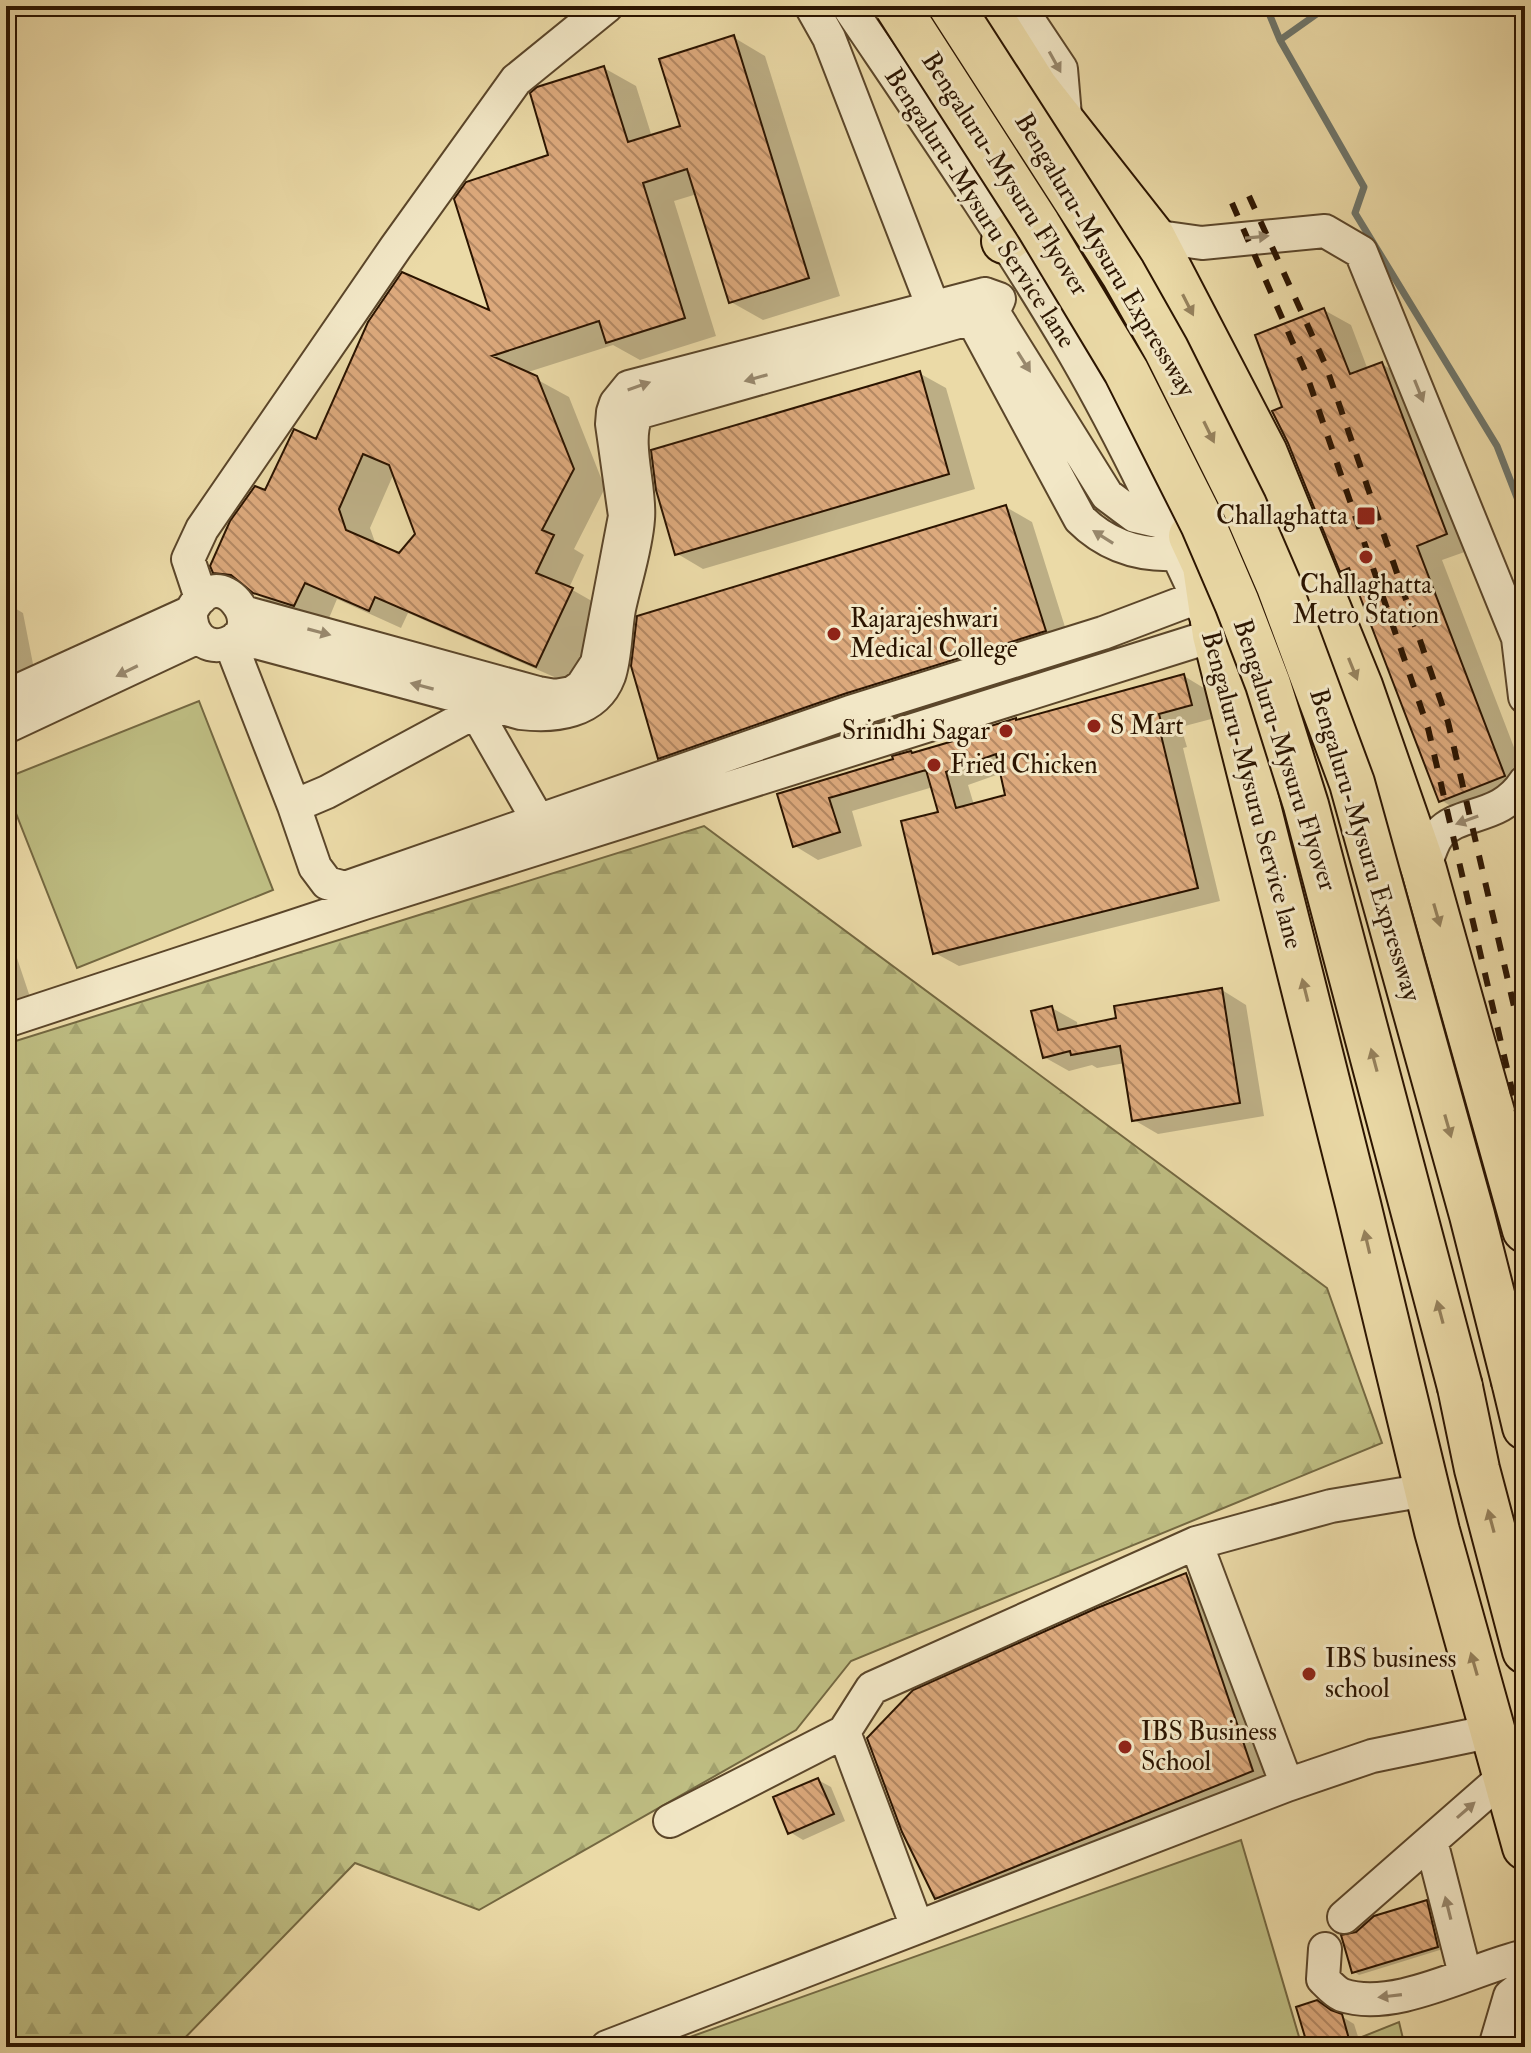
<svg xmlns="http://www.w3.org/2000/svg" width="1531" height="2053" viewBox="0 0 1531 2053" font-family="'IM FELL Double Pica',serif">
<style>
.green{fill:#bebd82;stroke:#746841;stroke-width:2}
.forest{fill:url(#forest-firs);stroke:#746841;stroke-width:2}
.shadow{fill:#0003;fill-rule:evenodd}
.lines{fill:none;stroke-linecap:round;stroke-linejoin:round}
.stream{stroke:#6f766b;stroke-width:7}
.building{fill:url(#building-back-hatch);stroke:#2b1400;stroke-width:2;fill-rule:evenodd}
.minor-casing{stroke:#5b462a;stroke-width:36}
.highway-casing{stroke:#2b1400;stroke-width:48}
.minor{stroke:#f2e7c6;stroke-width:32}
.highway{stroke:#ebdaa7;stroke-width:44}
.rail{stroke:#2b1400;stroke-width:6;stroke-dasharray:14 14;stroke-linecap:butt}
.highway-bridge-casing{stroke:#2b1400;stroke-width:48;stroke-linecap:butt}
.highway-bridge{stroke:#ebdaa7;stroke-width:44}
.oneway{fill:#98886d}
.oneway2{fill:#95815c}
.poi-dot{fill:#8f2418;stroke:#f2e7c6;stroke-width:3}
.labels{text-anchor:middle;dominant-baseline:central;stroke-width:6;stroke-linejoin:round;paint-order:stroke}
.street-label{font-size:26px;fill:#2b1400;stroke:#f2e7c6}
.poi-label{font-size:26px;fill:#2b1400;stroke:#f2e7c6;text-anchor:start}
</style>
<defs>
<pattern id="forest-firs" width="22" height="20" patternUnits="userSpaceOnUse" patternTransform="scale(2)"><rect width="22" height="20" fill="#bebd82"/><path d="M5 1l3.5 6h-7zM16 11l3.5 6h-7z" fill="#a3a26e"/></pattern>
<pattern id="building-back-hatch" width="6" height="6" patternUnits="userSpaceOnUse" patternTransform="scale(2)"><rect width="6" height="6" fill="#dca97c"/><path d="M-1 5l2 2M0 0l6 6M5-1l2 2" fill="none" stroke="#b38863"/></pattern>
</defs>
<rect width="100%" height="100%" fill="#ebdaa7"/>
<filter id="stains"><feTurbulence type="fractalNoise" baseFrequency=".0025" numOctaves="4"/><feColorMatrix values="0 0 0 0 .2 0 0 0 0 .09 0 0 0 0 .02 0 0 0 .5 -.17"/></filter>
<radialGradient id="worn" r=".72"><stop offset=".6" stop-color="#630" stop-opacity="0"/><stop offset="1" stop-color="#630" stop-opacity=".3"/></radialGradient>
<!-- green -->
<path class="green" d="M 199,701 L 273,890 L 77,968 L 6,788 L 6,778 Z
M 1241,1840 L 1302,2047 L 662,2047 Z
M 1399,2022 L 1405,2047 L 1337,2047 Z"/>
<!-- forest -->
<path class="forest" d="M 704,826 L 1327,1288 L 1382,1443 L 851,1661 L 796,1730 L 479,1910 L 355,1863 L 176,2047 L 6,2047 L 6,1044 Z"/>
<!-- shadow -->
<path class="shadow" d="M 733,37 L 765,56 L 840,296 L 763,320 L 731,302 L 697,194 L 674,201 L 716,336 L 640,360 L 613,345 L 525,373 L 569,397 L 605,488 L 574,549 L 584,555 L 569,588 L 604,608 L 568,683 L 408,613 L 401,628 L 337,599 L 327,623 L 287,611 L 214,572 L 266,493 L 317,442 L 492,314 L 550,157 L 604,68 L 636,86 L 652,137 L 683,127 ZM 394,473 L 417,534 L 400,556 L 376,545 L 370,528 Z
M 1324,310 L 1351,325 L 1368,370 L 1382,364 L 1408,380 L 1473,549 L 1442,560 L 1525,776 L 1467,816 L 1441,800 L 1355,578 L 1342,570 L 1285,408 Z
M 919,373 L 946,388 L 975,489 L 703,569 L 676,553 Z
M 1006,507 L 1032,522 L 1071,646 L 686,773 L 660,758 Z
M 6,603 L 23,613 L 34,669 L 6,691 Z
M 1184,676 L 1207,690 L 1215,718 L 1181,727 L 1187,747 L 1183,748 L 1220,901 L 959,966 L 935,953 L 940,813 L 933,787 L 852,811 L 862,846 L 818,860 L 795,846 L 779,795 L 1018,721 ZM 1002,773 L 1008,797 L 974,805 L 968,785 Z
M 6,925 L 33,1006 L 6,1015 Z
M 1222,990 L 1246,1005 L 1264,1116 L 1158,1134 L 1134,1120 L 1125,1063 L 1097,1068 L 1092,1065 L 1069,1071 L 1044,1057 L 1052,1008 L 1077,1022 L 1078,1028 L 1118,1020 Z
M 1186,1575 L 1212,1591 L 1278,1786 L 963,1913 L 936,1898 Z
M 818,1780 L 831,1787 L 845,1821 L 803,1840 L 790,1832 Z
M 1426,1903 L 1432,1906 L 1443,1949 L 1359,1975 L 1353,1971 L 1357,1934 Z
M 1341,2016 L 1354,2024 L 1361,2046 L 1310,2047 Z"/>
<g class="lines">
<!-- stream -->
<path class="stream" d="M 1266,6 L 1280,40 L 1328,6
M 1280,40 L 1364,187 L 1355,213 L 1497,446 L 1525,518"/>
</g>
<!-- building -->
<path class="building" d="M 734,35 L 809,278 L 729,303 L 687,169 L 643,183 L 685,318 L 606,343 L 599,321 L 492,356 L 537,376 L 574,469 L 542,530 L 554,535 L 536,573 L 573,588 L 536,667 L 375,597 L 369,611 L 305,583 L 294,606 L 253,593 L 231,575 L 213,573 L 210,566 L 230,521 L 255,486 L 265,490 L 294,429 L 316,439 L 368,322 L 402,272 L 489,310 L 454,199 L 466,182 L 548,155 L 530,93 L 537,87 L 604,66 L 628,142 L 680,126 L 659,59 ZM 363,454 L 389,465 L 415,534 L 399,553 L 346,530 L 339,509 Z
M 1324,308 L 1350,374 L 1382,362 L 1447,534 L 1417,546 L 1505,776 L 1439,802 L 1349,568 L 1340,572 L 1288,443 L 1272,411 L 1282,407 L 1255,335 Z
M 920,371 L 949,474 L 675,555 L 656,490 L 651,450 Z
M 1006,505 L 1046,631 L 844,694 L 658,759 L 631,666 L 637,616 Z
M 1184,674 L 1192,705 L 1159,714 L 1164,734 L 1161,735 L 1198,888 L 933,954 L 901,821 L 938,812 L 926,770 L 829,798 L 840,832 L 793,847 L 777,794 L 893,759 L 892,756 L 911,751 L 912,753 L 960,739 L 959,736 L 1016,718 L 1016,720 ZM 996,754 L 1005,795 L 956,808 L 946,772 Z
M 1222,988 L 1240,1103 L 1132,1121 L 1120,1046 L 1071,1055 L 1070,1051 L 1043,1058 L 1031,1011 L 1052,1006 L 1058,1030 L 1116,1018 L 1114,1006 Z
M 1186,1573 L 1253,1771 L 935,1899 L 902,1832 L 867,1738 L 913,1690 L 1097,1608 Z
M 818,1778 L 834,1814 L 788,1834 L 773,1797 Z
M 1427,1900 L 1438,1947 L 1352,1973 L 1341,1935 L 1356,1932 L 1374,1916 Z
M 1317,2000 L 1331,2010 L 1342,2014 L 1349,2039 L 1323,2047 L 1308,2047 L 1296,2007 Z"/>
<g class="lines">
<!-- minor casing -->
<g class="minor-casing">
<path id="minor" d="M 811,6 L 829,38 L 940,325
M 1019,6 L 1061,69 L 1066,127
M 1152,236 L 1202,243 L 1325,231 L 1361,252 L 1518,638 L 1525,697
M 985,294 L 993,312 L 1107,495 L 1135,516 L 1161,522
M 963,302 L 1080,519 C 1107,546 1139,556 1177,554
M 201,598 L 188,559 L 202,529 L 396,247 L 516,80 L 607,6
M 237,637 L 521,713 C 554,717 595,713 609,676 C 616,655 615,630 619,609 C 625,580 636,549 638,519 C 641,489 624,443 636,416 L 644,411 L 993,312 L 999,299 L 985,294 L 629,387 L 616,403 L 613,412 L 612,424 L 625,516 L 597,663 L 582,686 L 572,693 L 555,696 L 538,693 L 243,612
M 230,642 L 294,806 L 327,792 L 490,704 L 498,695
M 6,696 L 191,612 C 218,555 273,631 225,644 C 203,650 190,632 191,612
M 476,712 L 539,822
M 6,727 L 198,637
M 294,806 L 315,867 L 327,883 L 345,888 L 850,712 L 1103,633 L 1198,597
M 1424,870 C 1428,858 1431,844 1439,834 C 1460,810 1500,821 1525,782
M 6,1021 L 364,903 L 1215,635 C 1171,540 1126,443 1074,353 C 1004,234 925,120 848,6
M 1287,1785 L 1372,1756 L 1493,1731
M 670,1821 L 844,1732
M 1431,1841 L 1465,1974
M 1344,1917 L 1506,1775
M 917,1927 L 844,1732 L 872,1688 L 1196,1543
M 1325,1949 L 1323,1979 C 1328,1984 1335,1992 1342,1995 C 1396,2013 1472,1968 1525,1956
M 607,2047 L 1287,1785 L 1196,1543 L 1331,1506 L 1427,1490
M 1495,2047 L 1510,1996 L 1525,1984"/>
</g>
<!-- highway casing -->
<g class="highway-casing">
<path id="highway" d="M 984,6 L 1035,87 L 1152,236 L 1265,453 L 1360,686 L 1424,870 L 1525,1230
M 1004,241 L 1100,170
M 1191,536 L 1205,566 L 1215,635 L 1358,1204 L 1437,1531 L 1525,1847
M 1514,1381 L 1525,1427
M 1460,1387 L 1477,1469 L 1525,1651"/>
</g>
<!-- minor -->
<use href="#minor" class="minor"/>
<!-- highway -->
<use href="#highway" class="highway"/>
<!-- rail -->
<path class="rail" d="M 1249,196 L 1326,366 L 1448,722 L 1525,1054
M 1232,203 L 1306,373 L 1428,728 L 1525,1146"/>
<!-- highway-bridge casing -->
<g class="highway-bridge-casing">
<path id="highway-bridge" d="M 897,6 L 1038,225 L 1126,371 L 1203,524 L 1237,603 L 1268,684 L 1306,805 L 1460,1387
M 951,6 L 1123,273 L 1166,349 L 1244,505 L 1279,586 L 1352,783 L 1472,1215 L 1514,1381"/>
</g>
<!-- highway-bridge -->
<use href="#highway-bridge" class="highway-bridge"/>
</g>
<!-- one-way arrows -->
<defs><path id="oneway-solid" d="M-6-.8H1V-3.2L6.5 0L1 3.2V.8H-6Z" transform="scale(2)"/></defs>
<g class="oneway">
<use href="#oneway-solid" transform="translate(1055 62) rotate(61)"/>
<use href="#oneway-solid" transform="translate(1257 237) rotate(-5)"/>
<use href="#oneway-solid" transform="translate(1024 362) rotate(58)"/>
<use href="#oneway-solid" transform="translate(756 378) rotate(164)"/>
<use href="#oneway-solid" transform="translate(639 386) rotate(-19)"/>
<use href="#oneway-solid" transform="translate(1419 391) rotate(68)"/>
<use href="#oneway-solid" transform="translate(1103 537) rotate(-148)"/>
<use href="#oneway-solid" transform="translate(319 632) rotate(15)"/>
<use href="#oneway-solid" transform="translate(127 671) rotate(154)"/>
<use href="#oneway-solid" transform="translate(422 686) rotate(-165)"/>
<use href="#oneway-solid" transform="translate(1467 820) rotate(160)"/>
<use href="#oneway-solid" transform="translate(1466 1810) rotate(-41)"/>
<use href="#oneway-solid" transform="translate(1448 1908) rotate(-104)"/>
<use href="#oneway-solid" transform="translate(1390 1996) rotate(173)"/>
</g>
<g class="oneway2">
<use href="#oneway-solid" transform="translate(1188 305) rotate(63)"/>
<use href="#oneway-solid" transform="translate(1209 432) rotate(64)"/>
<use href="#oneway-solid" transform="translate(1353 669) rotate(68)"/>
<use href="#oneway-solid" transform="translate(1437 915) rotate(74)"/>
<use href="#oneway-solid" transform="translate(1305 990) rotate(-104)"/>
<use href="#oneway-solid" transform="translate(1374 1060) rotate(-105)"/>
<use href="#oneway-solid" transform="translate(1448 1126) rotate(74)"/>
<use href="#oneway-solid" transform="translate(1367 1242) rotate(-103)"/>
<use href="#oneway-solid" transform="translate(1440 1312) rotate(-105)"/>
<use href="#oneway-solid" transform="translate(1491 1521) rotate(-105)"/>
<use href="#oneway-solid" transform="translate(1474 1664) rotate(-106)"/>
</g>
<!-- markers -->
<g class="poi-dot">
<rect x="1356" y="506" width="20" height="20" rx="4"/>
<circle cx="1366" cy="557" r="8"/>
<circle cx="834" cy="634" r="8"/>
<circle cx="1094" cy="726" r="8"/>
<circle cx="1006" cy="731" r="8"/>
<circle cx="934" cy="765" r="8"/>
<circle cx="1309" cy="1674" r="8"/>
<circle cx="1125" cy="1747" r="8"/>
</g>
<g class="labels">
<!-- street labels -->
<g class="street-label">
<text transform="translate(1005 174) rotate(57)">Bengaluru-Mysuru Flyover</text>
<text transform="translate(980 208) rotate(57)">Bengaluru-Mysuru Service lane</text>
<text transform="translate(1105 255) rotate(59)">Bengaluru-Mysuru Expressway</text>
<text transform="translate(1285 755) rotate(72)">Bengaluru-Mysuru Flyover</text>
<text transform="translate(1252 790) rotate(75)">Bengaluru-Mysuru Service lane</text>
<text transform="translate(1365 845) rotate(73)">Bengaluru-Mysuru Expressway</text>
</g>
<!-- poi labels -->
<g class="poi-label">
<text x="1348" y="516" text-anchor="end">Challaghatta</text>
<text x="1366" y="585" text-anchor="middle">Challaghatta<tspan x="1366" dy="30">Metro Station</tspan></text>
<text x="850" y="619">Rajarajeshwari<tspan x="850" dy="30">Medical College</tspan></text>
<text x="1110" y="726">S Mart</text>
<text x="990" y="731" text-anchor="end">Srinidhi Sagar</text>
<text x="950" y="765">Fried Chicken</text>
<text x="1325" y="1659">IBS business<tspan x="1325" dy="30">school</tspan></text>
<text x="1141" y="1732">IBS Business<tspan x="1141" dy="30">School</tspan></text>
</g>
</g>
<!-- margin -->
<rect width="1531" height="2053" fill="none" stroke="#ebdaa7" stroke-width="32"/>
<rect x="8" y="8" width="1515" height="2037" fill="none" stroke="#2b1400" stroke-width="4"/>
<rect x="16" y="16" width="1499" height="2021" fill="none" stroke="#2b1400" stroke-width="2"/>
<rect width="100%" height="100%" filter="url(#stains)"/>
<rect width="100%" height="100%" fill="url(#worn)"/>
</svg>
